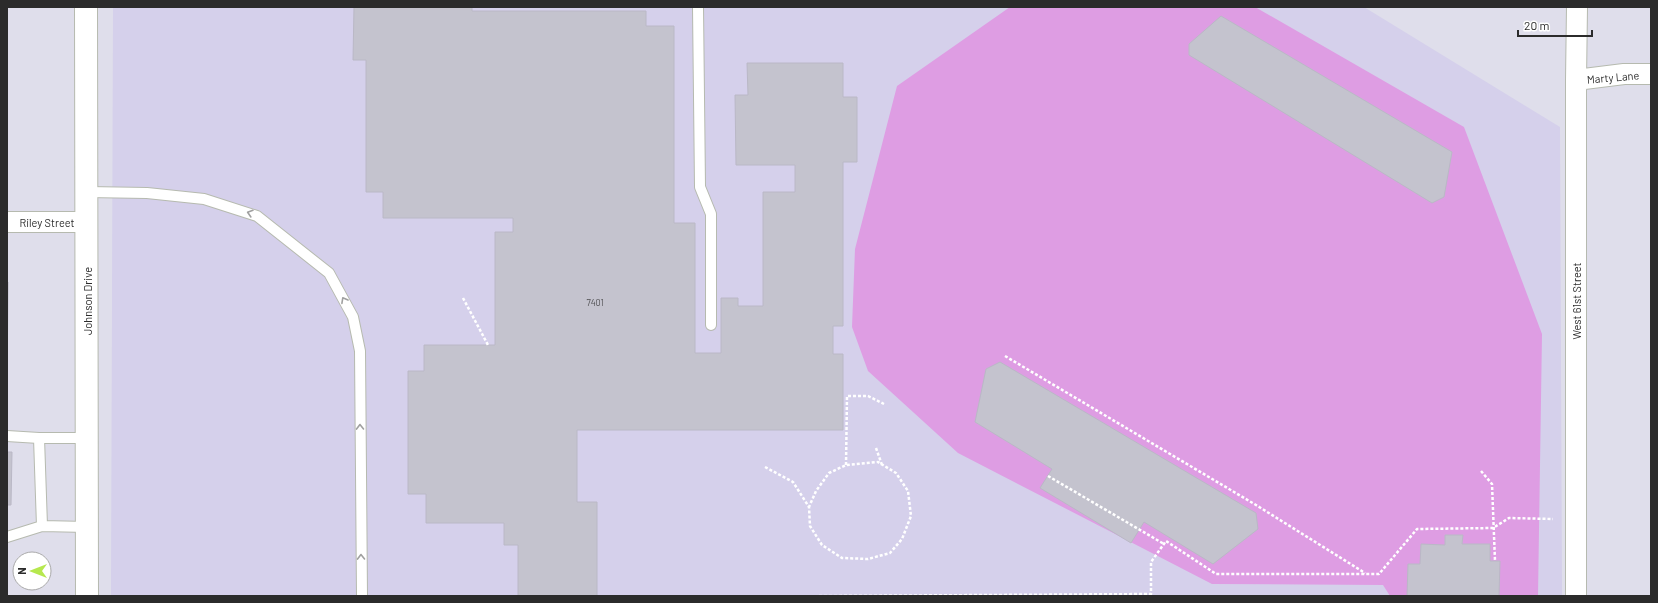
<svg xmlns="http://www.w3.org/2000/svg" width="1658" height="603" viewBox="0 0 1658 603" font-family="Barlow,sans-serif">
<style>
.education{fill:#d5d0eb}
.pitch{fill:#de9de3}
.building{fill:#c4c3ce;stroke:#bab8c6}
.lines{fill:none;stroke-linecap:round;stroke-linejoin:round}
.service-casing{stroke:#b6baaf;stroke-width:12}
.minor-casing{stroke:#b6baaf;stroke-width:22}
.secondary-casing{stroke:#b6baaf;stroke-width:24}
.path{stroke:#fff;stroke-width:2.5;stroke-dasharray:3 2;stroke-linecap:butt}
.service{stroke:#fff;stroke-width:10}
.minor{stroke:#fff;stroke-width:20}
.secondary{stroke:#fff;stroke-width:22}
.oneway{stroke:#a0a0a0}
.labels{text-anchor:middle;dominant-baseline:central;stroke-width:3;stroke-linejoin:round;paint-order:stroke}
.number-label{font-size:9px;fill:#515154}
.street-label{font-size:11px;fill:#2b2b2b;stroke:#fff}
</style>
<rect width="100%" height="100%" fill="#dfdeeb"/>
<!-- education -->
<path class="education" d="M 113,7 L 1364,7 L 1560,127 L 1562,596 L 111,596 Z"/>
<!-- pitch -->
<path class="pitch" d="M 1010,7 L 1255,7 L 1464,127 L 1542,334 L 1538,596 L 1390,596 L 1383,585 L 1212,584 L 958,453 L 868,371 L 852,327 L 855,249 L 897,86 Z"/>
<!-- building -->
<path class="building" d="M 354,7 L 472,7 L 472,11 L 646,11 L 646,26 L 674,26 L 674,223 L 695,223 L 695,353 L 721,353 L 721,298 L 738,298 L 738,306 L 763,306 L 763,192 L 795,192 L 795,165 L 736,165 L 735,95 L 748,95 L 747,63 L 843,63 L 843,97 L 857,97 L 857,162 L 843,162 L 843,326 L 833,326 L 833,354 L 843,354 L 843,430 L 577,430 L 577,502 L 597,502 L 597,596 L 518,596 L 518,545 L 504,545 L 504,523 L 426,523 L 426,494 L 408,494 L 408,371 L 424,371 L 424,345 L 495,345 L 495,232 L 513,232 L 513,218 L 383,218 L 383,192 L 366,192 L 366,60 L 353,60 Z
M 1221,16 L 1452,152 L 1444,197 L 1432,203 L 1189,55 L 1189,44 Z
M 7,282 L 8,282 L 7,388 Z
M 1000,362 L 1256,513 L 1258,529 L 1213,564 L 1144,522 L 1131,543 L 1040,488 L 1052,469 L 975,422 L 986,369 Z
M 7,452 L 12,452 L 11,505 L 7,505 Z
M 1445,535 L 1463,535 L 1462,544 L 1490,544 L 1490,561 L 1500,561 L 1499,596 L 1407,596 L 1408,564 L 1420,564 L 1421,544 L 1445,545 Z"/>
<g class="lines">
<!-- service casing -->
<g class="service-casing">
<path id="service" d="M 698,7 L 700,187 L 711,214 L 711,325
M 87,192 L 147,193 L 204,199 L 257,216 L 329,273 L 353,317 L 360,351 L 362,596
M 7,436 L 39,438
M 87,438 L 39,438 L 42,526 L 87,527
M 7,537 L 42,526"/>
</g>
<!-- minor casing -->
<g class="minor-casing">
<path id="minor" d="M 1576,80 L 1624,74 L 1651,74
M 7,222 L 87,222
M 1576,596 L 1576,80 L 1577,7"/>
</g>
<!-- secondary casing -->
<g class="secondary-casing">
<path id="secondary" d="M 86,7 L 87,596"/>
</g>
<!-- path -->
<path class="path" d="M 463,298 L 488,345
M 1005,356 L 1256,505 L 1365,573
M 876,448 L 882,465
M 846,465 L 847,396 L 868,396 L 884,404
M 765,467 L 793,482 L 809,507 L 810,526 L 822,545 L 842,558 L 868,559 L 890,553 L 902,539 L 911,516 L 908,491 L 896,473 L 878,462 L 846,465 L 829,473 L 816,491 L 809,507
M 1481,471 L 1492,484 L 1495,561
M 1048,476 L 1164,544
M 819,596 L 1151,594 L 1151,562 L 1166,541 L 1216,574 L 1379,574 L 1417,529 L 1493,528 L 1509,518 L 1553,519"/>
<!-- service -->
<use href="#service" class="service"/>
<!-- minor -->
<use href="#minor" class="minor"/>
<!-- secondary -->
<use href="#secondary" class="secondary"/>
</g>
<!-- one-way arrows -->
<defs><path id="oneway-chevron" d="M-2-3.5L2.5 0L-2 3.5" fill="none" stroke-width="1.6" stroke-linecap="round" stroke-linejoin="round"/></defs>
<g class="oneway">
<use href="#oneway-chevron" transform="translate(250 213) rotate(-163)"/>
<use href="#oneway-chevron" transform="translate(344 300) rotate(-119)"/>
<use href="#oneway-chevron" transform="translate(360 427) rotate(-91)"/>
<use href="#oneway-chevron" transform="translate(361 557) rotate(-91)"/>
</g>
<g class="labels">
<!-- number labels -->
<g class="number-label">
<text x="595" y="302">7401</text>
</g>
<!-- street labels -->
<g class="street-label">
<text transform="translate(1613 77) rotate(-5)">Marty Lane</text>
<text x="47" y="222">Riley Street</text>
<text transform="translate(87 301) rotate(-90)">Johnson Drive</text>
<text transform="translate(1576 301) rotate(-90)">West 61st Street</text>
</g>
</g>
<!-- border -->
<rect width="1658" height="603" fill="none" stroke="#2b2b2b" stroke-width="16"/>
<!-- north arrow -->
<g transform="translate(32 571) rotate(270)"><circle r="19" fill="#ffffff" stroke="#aaaaaa"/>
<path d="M0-3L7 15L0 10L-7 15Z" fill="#b6e84e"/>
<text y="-6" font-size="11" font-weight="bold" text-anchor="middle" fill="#2b2b2b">N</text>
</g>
<!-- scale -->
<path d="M1518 30v6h74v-6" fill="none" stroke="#2b2b2b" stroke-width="2"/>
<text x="1524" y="30" font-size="12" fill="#2b2b2b" stroke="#ffffff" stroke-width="3" paint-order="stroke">20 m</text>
</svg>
